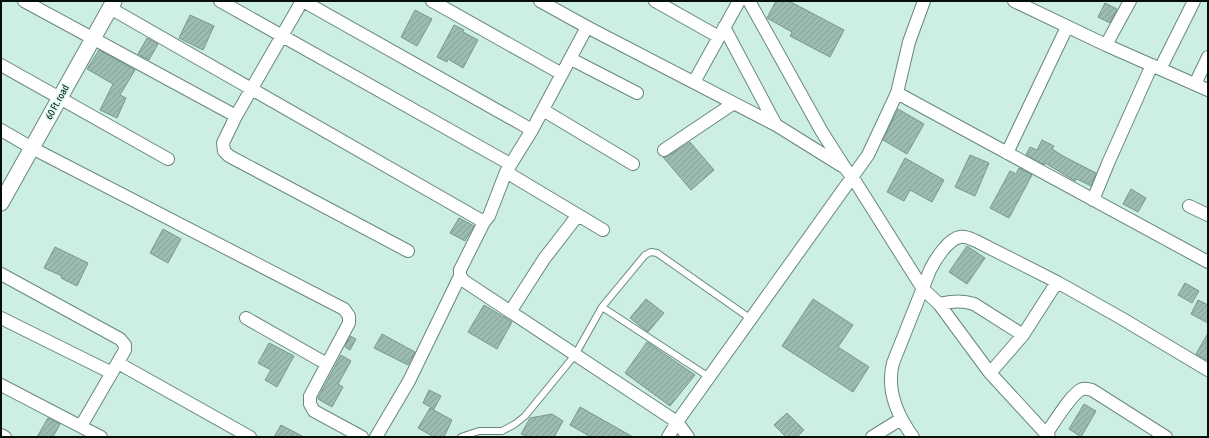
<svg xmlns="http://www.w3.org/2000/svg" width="1209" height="438" viewBox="0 0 1209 438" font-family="'Asap Condensed',sans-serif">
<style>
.building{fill:url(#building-hatch);stroke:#79988d}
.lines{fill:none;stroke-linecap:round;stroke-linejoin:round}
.service-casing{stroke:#68877c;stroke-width:8}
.minor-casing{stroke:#68877c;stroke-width:14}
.tertiary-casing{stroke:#68877c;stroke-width:17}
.service{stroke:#fff;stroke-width:6}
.minor{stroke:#fff;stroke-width:12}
.tertiary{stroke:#fff;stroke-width:15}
.labels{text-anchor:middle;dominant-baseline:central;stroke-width:3.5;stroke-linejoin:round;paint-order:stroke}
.street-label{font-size:10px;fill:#050f0c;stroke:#dafcef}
</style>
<defs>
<pattern id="building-hatch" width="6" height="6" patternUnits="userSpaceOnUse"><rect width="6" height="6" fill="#9cbcb1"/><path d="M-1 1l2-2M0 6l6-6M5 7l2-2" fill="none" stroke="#85a097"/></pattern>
</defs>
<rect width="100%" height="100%" fill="#cdeee2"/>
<!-- building -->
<path class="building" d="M 776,1 L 789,1 L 844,30 L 830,57 L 790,36 L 792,32 L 767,18 Z
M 1105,3 L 1117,9 L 1110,23 L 1098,17 Z
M 415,10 L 432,19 L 417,46 L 401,37 Z
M 190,15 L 214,26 L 203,50 L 179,38 Z
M 454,25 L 464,30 L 463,32 L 478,40 L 463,68 L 448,59 L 447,62 L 437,57 Z
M 147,38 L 158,44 L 149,60 L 138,54 Z
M 99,50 L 135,70 L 120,95 L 126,98 L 117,118 L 100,110 L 113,84 L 87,69 Z
M 898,109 L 924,124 L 907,154 L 883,140 Z
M 1042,140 L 1054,146 L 1052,149 L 1063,156 L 1096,173 L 1091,186 L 1077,179 L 1075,181 L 1045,163 L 1044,165 L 1026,155 L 1030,147 L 1037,150 Z
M 690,142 L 714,170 L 691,190 L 663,157 L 668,156 Z
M 970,155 L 989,163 L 975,196 L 955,187 Z
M 905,158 L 944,180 L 932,202 L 910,190 L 904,201 L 887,192 Z
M 1019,168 L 1032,175 L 1009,218 L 990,208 L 1010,171 L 1016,174 Z
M 1131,189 L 1146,198 L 1138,212 L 1123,204 Z
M 459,218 L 474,226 L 465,241 L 450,233 Z
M 163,229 L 181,239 L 168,263 L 150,253 Z
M 967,246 L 985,258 L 967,284 L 949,272 Z
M 55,247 L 88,263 L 77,286 L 61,278 L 62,276 L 44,268 Z
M 1185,283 L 1199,291 L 1192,303 L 1178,295 Z
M 646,299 L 664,313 L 648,332 L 630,318 Z
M 813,299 L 853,325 L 838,347 L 869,367 L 853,392 L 782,346 Z
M 1198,300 L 1208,305 L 1208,323 L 1191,314 Z
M 484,305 L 512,322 L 497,349 L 468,332 Z
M 1208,333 L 1208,361 L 1196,354 Z
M 382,334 L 415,352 L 408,365 L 374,348 Z
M 350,336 L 356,339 L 350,350 L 345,347 Z
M 647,342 L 695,375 L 670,406 L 625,373 Z
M 269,343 L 294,356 L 277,387 L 265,380 L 271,370 L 258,363 Z
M 341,355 L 351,361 L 338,384 L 343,387 L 332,407 L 318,399 L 318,398 Z
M 429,390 L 441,396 L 434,409 L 423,403 Z
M 1084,404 L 1096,411 L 1081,437 L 1069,429 Z
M 580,407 L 633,437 L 591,437 L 570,425 Z
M 430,408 L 452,420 L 444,437 L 434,437 L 418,428 Z
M 787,413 L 804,430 L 797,437 L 786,437 L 774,425 Z
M 552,414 L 563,421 L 554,437 L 530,437 L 521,434 L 530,418 Z
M 48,418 L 60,424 L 53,437 L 37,437 Z
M 281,425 L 304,437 L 274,437 Z"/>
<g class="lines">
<!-- service casing -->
<g class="service-casing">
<path id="service" d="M 602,307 L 709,377
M 461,437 L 479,431 L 502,431 L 515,424 L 525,416 L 575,355 L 602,307 L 645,255 L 651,252 L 657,253 L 751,319"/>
</g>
<!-- minor casing -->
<g class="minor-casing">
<path id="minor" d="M 24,1 L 236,116
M 220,1 L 510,164
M 302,1 L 236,116 L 223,143 L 224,151 L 229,156 L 408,251
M 303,1 L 532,130
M 432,1 L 562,74
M 540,1 L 587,27 L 776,125 L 842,166
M 655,1 L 719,37
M 749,1 L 822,132 L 845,168 L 853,178 L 923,289 L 939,304 L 990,373 L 1049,437
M 1014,1 L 1106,45
M 1130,1 L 1106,45 L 1208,90
M 110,8 L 484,222
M 587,27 L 532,130 L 506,172 L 489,216 L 484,222 L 460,270 L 460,276 L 464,281 L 677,422 L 688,437
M 724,27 L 776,125
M 571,59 L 637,93
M 1,65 L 168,159
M 1160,69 L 1194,1
M 694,82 L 739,1
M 1195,84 L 1208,57
M 897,93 L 1208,262
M 543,110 L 633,164
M 1,130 L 32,148 L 344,309 L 349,316 L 349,323 L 310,396 L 310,404 L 314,411 L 362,437
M 664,150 L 734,103
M 1007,153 L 1067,27
M 506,172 L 603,230
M 1093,200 L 1109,161 L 1152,65
M 1189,206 L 1208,215
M 1,274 L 120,339 L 125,345 L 125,350 L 81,426
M 939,304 C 951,301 962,300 974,304 L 1023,335
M 510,312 L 544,259 L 578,215
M 1,318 L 112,373
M 246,318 L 327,364
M 118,363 L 250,437
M 990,373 L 1023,335 L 1057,282
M 1,385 L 101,437
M 1046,434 C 1054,423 1071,394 1082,389 C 1086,388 1088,389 1092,390 L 1166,437
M 1,435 L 5,437
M 376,437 L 409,381 L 460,276
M 668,437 L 677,422 L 868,155 L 897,93 L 909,42 L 924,1
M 872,437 L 901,419
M 913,437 C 897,415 886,390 893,363 L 930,270 C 935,260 948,239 960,237 C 966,236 971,239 976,241 L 1057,282 L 1121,318 L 1208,370"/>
</g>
<!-- tertiary casing -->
<g class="tertiary-casing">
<path id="tertiary" d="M 1,203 L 114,1"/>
</g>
<!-- service -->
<use href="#service" class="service"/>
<!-- minor -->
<use href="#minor" class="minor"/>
<!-- tertiary -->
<use href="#tertiary" class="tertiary"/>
</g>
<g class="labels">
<!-- street labels -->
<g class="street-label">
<text transform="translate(57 102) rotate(-61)">60 Ft. road</text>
</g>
</g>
<!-- border -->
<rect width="1209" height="438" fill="none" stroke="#050f0c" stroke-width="4"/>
</svg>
